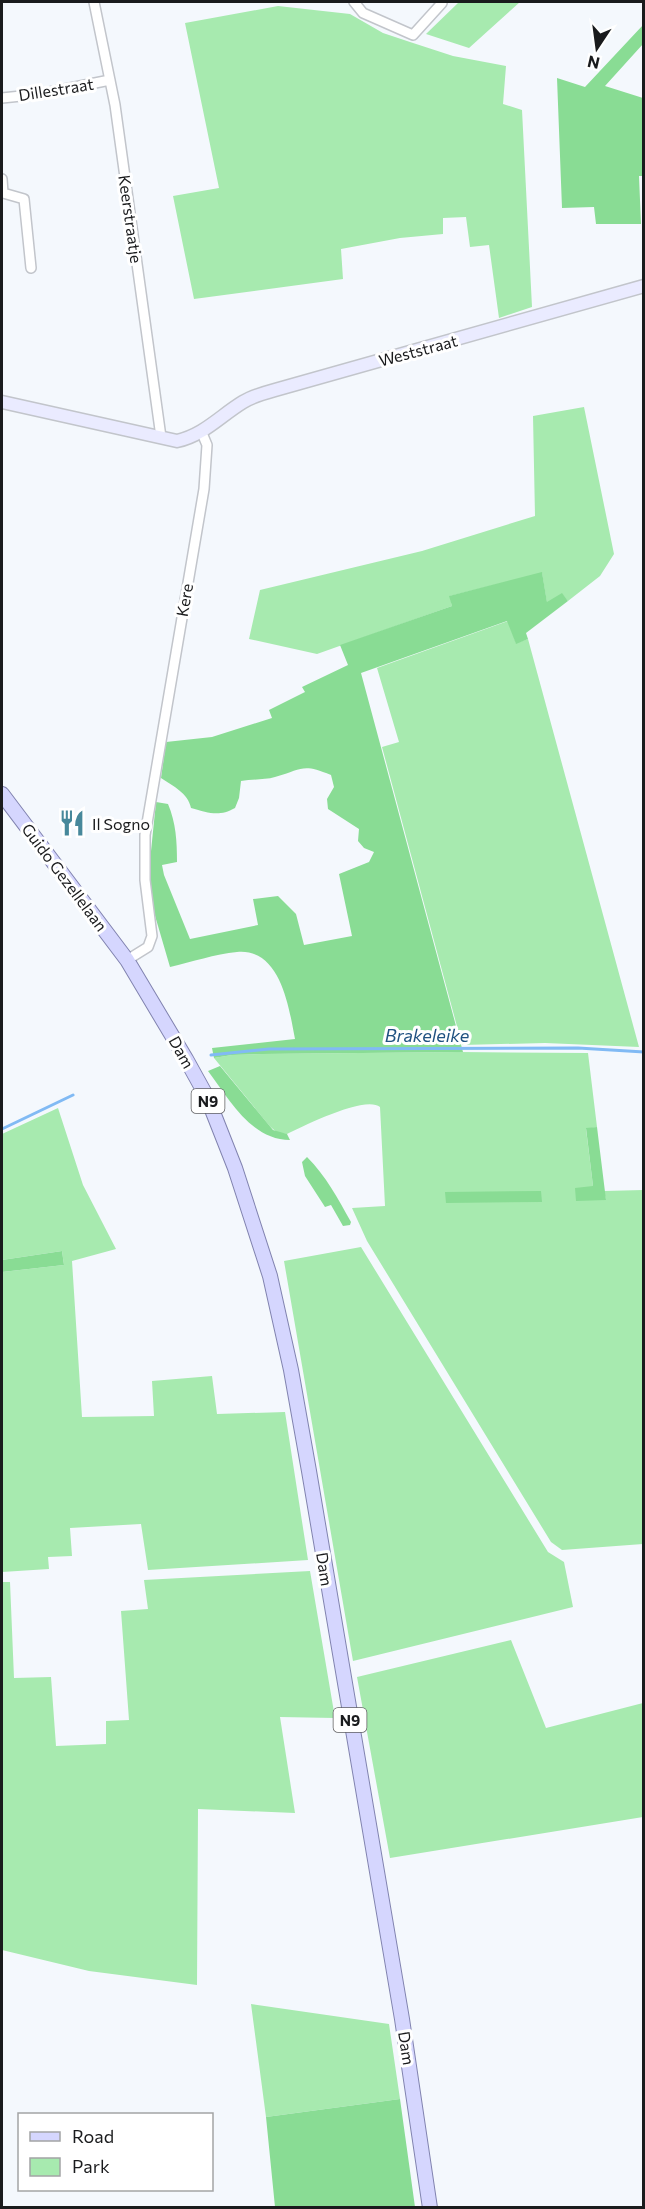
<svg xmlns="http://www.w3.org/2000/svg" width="645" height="2209" viewBox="0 0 645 2209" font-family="Commissioner,sans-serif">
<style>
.green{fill:#a7eaaf}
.forest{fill:#89dc94}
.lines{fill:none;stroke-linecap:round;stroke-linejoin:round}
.stream{stroke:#81baf4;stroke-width:3}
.street-casing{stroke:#c2c5cb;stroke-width:12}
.secondary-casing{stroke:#c2c5cb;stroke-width:15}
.primary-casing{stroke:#8183af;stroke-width:16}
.street{stroke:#fff;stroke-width:9}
.secondary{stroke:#eaebff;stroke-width:12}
.primary{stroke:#d5d6fe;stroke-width:14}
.labels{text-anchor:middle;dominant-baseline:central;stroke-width:6;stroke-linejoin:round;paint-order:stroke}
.shield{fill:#fff;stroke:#5f5f61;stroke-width:1.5}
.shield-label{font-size:15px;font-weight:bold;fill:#1a1b1d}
.street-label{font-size:16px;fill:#1a1b1d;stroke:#fff}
.poi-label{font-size:16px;fill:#1a1b1d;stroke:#fff;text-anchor:start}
.water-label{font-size:18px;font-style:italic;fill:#205281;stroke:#fff}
</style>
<rect width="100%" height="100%" fill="#f4f8fd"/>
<!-- green -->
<path class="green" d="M 459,2 L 520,2 L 469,48 L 426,34 Z
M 278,6 L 350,14 L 383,33 L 410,42 L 453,56 L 506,66 L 503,104 L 522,110 L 532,307 L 499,318 L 489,245 L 470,247 L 466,217 L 443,218 L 443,234 L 400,238 L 341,249 L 343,279 L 194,299 L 173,196 L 219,188 L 185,23 Z
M 584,407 L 614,554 L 600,576 L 568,601 L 562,594 L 547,603 L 542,573 L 450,596 L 452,606 L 317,654 L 249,639 L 260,590 L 422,551 L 535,516 L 533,416 Z
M 508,621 L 516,643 L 528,639 L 639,1047 L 545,1043 L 462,1045 L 382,747 L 399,742 L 377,668 Z
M 459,1052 L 588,1053 L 597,1127 L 586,1129 L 593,1186 L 606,1200 L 604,1191 L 643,1190 L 643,1544 L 562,1550 L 551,1542 L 367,1241 L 352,1208 L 385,1206 L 380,1107 C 365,1095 304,1126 287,1134 C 278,1134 273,1130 268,1124 L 214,1058 L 232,1055 L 262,1054 Z
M 58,1108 L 83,1185 L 116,1249 L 72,1261 L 82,1417 L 154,1416 L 152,1381 L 212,1376 L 217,1414 L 285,1412 L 308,1560 L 148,1570 L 141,1524 L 70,1528 L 72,1556 L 48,1557 L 49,1569 L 2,1572 L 2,1272 L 64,1265 L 62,1251 L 2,1260 L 2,1134 Z
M 361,1247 L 548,1552 L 564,1562 L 573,1607 L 353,1661 L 284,1261 Z
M 310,1571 L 335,1718 L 280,1717 L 295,1813 L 198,1809 L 197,1985 L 89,1971 L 2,1950 L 2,1582 L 10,1582 L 14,1678 L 51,1677 L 56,1746 L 106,1744 L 106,1721 L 129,1720 L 121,1611 L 148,1609 L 144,1580 Z
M 511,1640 L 546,1728 L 643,1703 L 643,1817 L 390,1858 L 357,1677 Z
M 251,2004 L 389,2024 L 400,2099 L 266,2117 Z"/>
<!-- forest -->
<path class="forest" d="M 643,25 L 643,44 L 605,86 L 643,98 L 643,176 L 639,176 L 641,224 L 596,224 L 594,207 L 562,208 L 557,78 L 585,87 Z
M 542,572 L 547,602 L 562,593 L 568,601 L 526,633 L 528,639 L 516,644 L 507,621 L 361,673 L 463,1052 L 262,1054 L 232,1055 L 214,1058 L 212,1048 L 295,1039 C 289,1008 281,948 237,952 C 215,954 192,962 170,967 L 151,902 L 150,861 L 156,802 L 168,804 C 176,823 177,841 177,862 L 162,865 L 164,875 L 190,939 L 258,925 L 253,899 L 278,896 L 296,914 L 304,945 L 352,936 L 339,874 L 369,862 L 374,852 L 364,848 L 358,841 L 359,829 L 328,809 L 327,799 L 334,787 L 331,775 C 302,763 303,769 275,777 C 265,780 252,779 241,781 L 239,798 L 235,808 C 219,817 209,813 191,808 C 188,793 173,786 161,778 L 166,742 L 212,737 L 272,718 L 269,710 L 305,692 L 302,687 L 348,665 L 340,645 L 452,606 L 449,596 Z
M 220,1066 L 273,1130 L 287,1134 L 290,1140 C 251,1140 229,1099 208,1071 Z
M 597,1127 L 606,1200 L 576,1201 L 575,1188 L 593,1186 L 586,1128 Z
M 307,1157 C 326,1176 338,1199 351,1222 L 350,1225 L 343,1226 L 331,1205 L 325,1207 L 305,1176 L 302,1162 Z
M 541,1191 L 542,1202 L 446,1203 L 445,1192 Z
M 62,1251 L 64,1265 L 2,1272 L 2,1260 Z
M 400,2099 L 415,2207 L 275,2207 L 266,2117 Z"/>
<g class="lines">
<!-- stream -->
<path class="stream" d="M 211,1055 L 269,1049 L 578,1048 L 644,1052
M 2,1129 L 73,1095"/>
<!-- street casing -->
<g class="street-casing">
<path id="street" d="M 94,2 L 115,105 L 161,437
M 354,2 L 363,13 L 413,35 L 442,3
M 2,98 L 40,94 L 110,80
M 2,179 L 3,193 L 24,199 L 31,268
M 127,960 L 148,947 L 152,936 L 145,880 L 145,835 L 204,489 L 207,445 L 202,433"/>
</g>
<!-- secondary casing -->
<g class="secondary-casing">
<path id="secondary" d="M 2,402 L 177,441 C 204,435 220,416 243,402 C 253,396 264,393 275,390 L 644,286"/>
</g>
<!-- primary casing -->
<g class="primary-casing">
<path id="primary" d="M 2,794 L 127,960 L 186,1059 L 207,1097 L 235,1168 L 270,1276 L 291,1370 L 309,1471 L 402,2019 L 430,2208"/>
</g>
<!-- street -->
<use href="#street" class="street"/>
<!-- secondary -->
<use href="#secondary" class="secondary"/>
<!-- primary -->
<use href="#primary" class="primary"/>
</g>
<!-- icons -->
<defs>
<g id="restaurant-bare" transform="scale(2.07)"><path d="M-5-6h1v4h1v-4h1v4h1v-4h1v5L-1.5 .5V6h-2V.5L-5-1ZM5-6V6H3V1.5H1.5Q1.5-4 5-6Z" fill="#47889b" stroke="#fff" stroke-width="2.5" paint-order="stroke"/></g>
</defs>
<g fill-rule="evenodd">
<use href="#restaurant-bare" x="72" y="823"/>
</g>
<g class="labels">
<!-- shield labels -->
<g class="shield">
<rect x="191.5" y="1089" width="33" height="24" rx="4.5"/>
<rect x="333.5" y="1708" width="33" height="24" rx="4.5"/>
</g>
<g class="shield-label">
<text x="208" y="1101">N9</text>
<text x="350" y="1720">N9</text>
</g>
<!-- street labels -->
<g class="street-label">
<text transform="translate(56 89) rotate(-9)">Dillestraat</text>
<text transform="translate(131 219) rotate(82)">Keerstraatje</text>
<text transform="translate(418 350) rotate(-15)">Weststraat</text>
<text transform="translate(184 600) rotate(-80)">Kere</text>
<text transform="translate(65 877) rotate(53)">Guido Gezellelaan</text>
<text transform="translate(182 1052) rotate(61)">Dam</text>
<text transform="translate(325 1569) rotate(81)">Dam</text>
<text transform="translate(407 2048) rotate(81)">Dam</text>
</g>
<!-- poi labels -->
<g class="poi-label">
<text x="92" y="823">Il Sogno</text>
</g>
<!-- water labels -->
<g class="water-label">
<text x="427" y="1035">Brakeleike</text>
</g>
</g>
<!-- border -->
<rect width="645" height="2209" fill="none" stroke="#1a1b1d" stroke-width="6"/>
<!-- legend -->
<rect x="18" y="2113" width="195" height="78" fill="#ffffff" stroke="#a3a4a5" stroke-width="1.5"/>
<rect x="30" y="2132" width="30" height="9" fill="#d5d6fe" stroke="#a3a4a5" stroke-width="1.5"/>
<text x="72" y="2143" font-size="18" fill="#1a1b1d">Road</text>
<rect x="30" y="2158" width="30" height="18" fill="#a7eaaf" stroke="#a3a4a5" stroke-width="1.5"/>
<text x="72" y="2173" font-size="18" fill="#1a1b1d">Park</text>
<!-- north arrow -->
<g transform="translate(597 48) rotate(193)" stroke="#ffffff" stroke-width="4.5" paint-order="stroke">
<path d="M0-4.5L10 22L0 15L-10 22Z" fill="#1a1b1d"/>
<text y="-9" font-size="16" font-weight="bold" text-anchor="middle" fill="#1a1b1d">N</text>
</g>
</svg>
